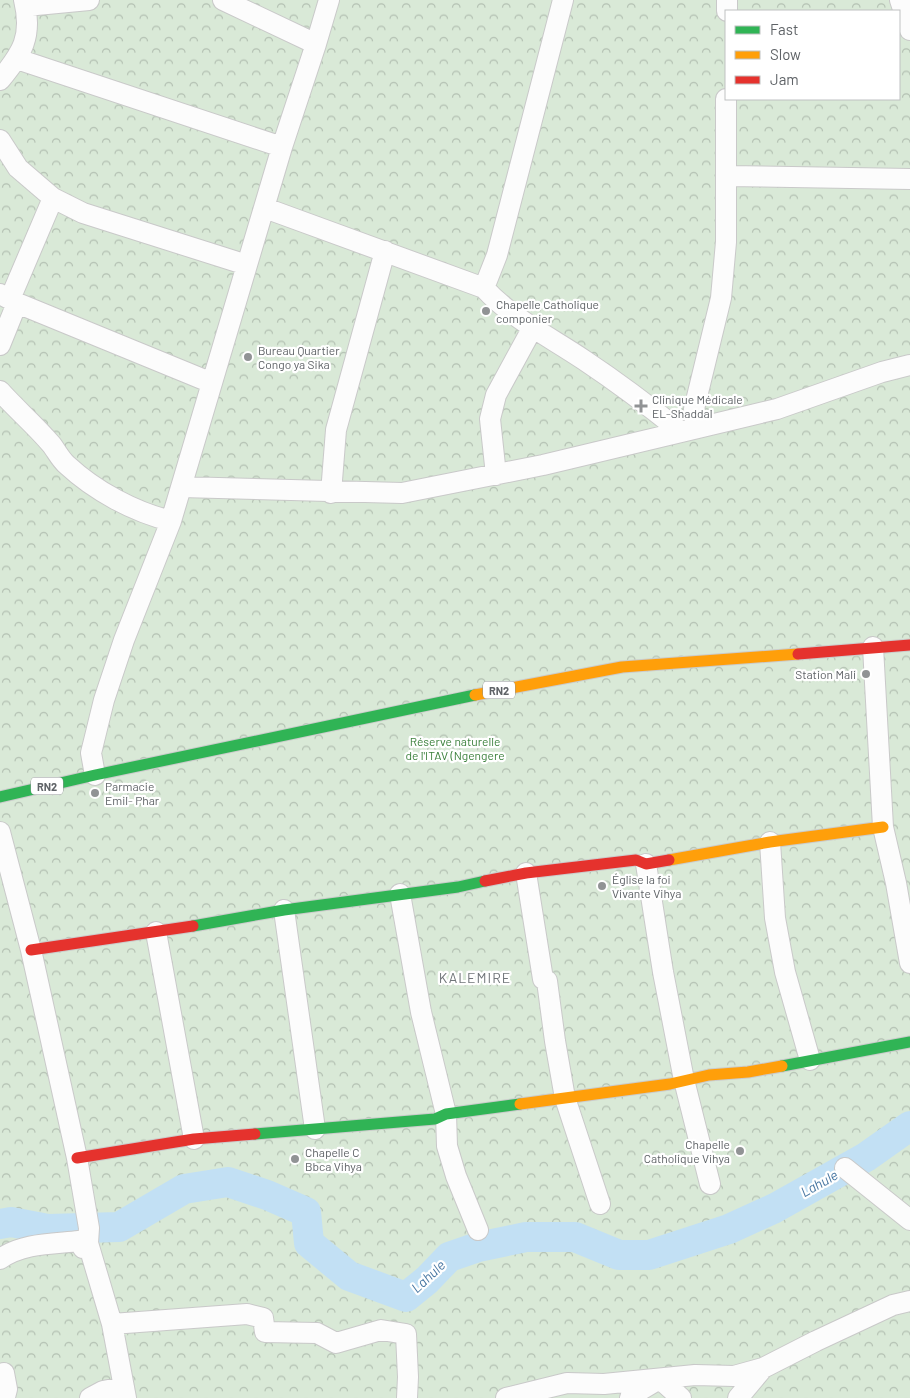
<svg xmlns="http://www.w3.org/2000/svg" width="910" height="1398" viewBox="0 0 910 1398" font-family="Barlow,sans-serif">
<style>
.park{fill:url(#park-crowns);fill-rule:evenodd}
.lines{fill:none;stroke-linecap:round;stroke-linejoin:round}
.river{stroke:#c2e0f4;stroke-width:30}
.street-casing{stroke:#c9c9c9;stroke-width:22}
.fast-casing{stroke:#cbcbcb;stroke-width:13}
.slow-casing{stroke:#cbcbcb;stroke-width:13}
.jam-casing{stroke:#cbcbcb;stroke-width:13}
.street{stroke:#fcfcfc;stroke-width:20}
.fast{stroke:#30b455;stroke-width:11}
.slow{stroke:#ff9f0a;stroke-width:11}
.jam{stroke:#e5322d;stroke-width:11}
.poi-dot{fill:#919395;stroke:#fff;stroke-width:2}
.labels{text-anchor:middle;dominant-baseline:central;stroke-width:4.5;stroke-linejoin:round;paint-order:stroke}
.shield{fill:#fff;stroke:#8f9295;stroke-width:1}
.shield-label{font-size:11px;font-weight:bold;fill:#5f6367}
.poi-label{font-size:12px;fill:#5f6367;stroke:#fff;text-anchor:start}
.park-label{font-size:12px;fill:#3c813d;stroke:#fff}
.neighbourhood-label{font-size:14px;letter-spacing:1px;fill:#707579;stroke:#fff}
.water-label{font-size:14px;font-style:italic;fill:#4877a2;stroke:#fff}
</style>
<defs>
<pattern id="park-crowns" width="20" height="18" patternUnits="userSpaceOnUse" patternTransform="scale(1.25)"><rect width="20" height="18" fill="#d9e9d7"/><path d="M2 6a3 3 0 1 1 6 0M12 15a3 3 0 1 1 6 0" fill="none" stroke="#b3c0b2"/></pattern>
</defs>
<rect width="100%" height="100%" fill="#eeedea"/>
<!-- park -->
<path class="park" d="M 0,0 L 910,0 L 910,1398 L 0,1398 ZM 726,11 L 899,11 L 899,99 L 726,99 Z"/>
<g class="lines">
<!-- river -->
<path class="river" d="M 0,1224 L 11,1222 L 48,1229 L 119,1227 L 184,1189 L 228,1182 L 267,1195 L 306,1212 L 309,1243 L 349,1276 L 406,1297 L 427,1280 L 449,1257 L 478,1247 L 526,1237 L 575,1237 L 619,1255 L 649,1255 L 729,1229 L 775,1208 L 866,1157 L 910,1126"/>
<!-- street casing -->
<g class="street-casing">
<path id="street" d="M 223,0 L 316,44
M 900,0 L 910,30
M 26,6 L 89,0
M 727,11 L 727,0
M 17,59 L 282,147
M 0,80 C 22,53 33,37 24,0
M 0,140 L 18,168 L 53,198 L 83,213 L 247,265
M 726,176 L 910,179
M 265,208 L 484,288 C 511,318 550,337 584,360 C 617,382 649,406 680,431
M 484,288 L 497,255 L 563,0
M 0,294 L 17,303 L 212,383
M 10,299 L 53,198
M 0,345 L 17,303
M 0,391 C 16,409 35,425 51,444 C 56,450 60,459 67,465 C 95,491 134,512 171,521
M 695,428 L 694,409 L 721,298 L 726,242 L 726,99
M 496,475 L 490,419 L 496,395 L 533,327
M 181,487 L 402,493 L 543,465 L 777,409 L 882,372 L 910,365
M 331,493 L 336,430 L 385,251
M 873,647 L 883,827 L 896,883 L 910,963
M 95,775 L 91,753 L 104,700 L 124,640 L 171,521 L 282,147 L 316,44 L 329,0
M 0,832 L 31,950 L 77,1158 L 89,1228 L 88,1243 L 112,1324 L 126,1398
M 770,842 L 775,918 L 785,972 L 810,1060
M 646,864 L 663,972 L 684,1080 L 710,1184
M 526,873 L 543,979 L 547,981 L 555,1041 L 565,1098 L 600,1204
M 400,894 L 421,1012 L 446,1114 L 447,1146 L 456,1176 L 478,1230
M 284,910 L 315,1129
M 156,932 L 194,1139
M 845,1168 L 910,1220
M 0,1259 C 23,1243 52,1244 79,1241 L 83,1248 L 89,1248
M 112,1324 L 247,1314 L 263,1318 L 265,1332 L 317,1333 L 336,1343 L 381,1330 L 406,1334 L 408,1377 L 407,1398
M 0,1374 L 4,1373 L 7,1389 L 5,1397
M 660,1379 L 681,1398
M 90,1398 L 103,1391 L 124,1387
M 506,1398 L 567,1383 L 604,1384 L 695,1375 L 734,1376 L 763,1368 L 816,1341 L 893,1305 L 910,1301
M 630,1398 L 639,1391 L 656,1381
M 738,1398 L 763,1368"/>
</g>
<!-- fast casing -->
<g class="fast-casing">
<path id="fast" d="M 0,797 L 95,775 L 475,695
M 193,926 L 284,910 L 458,887 L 485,881
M 782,1066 L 910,1042
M 255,1134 L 435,1119 L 446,1114 L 520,1104"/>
</g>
<!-- slow casing -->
<g class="slow-casing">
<path id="slow" d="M 475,695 L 622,667 L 798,654
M 669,860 L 770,842 L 883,827
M 520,1104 L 670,1084 L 709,1075 L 748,1072 L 782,1066"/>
</g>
<!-- jam casing -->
<g class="jam-casing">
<path id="jam" d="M 798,654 L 910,645
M 485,881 L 526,873 L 636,860 L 646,864 L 669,860
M 31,950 L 193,926
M 77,1158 L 194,1139 L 255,1134"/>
</g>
<!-- street -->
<use href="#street" class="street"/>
<!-- fast -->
<use href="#fast" class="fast"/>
<!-- slow -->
<use href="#slow" class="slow"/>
<!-- jam -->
<use href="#jam" class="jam"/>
</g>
<!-- markers -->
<g class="poi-dot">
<circle cx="486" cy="311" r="5"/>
<circle cx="248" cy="357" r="5"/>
<path d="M638.5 398.5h5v5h5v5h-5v5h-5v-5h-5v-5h5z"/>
<circle cx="866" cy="674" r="5"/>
<circle cx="95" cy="793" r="5"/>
<circle cx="602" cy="886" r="5"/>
<circle cx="740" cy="1151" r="5"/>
<circle cx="295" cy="1159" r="5"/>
</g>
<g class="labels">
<!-- shield labels -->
<g class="shield">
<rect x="483" y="681.5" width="32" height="17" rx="4"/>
<rect x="31" y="777.5" width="32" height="17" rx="4"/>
</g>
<g class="shield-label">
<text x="499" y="690">RN2</text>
<text x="47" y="786">RN2</text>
</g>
<!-- poi labels -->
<g class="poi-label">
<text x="496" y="304">Chapelle Catholique<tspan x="496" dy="14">componier</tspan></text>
<text x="258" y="350">Bureau Quartier<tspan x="258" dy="14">Congo ya Sika</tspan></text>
<text x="652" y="399">Clinique Médicale<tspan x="652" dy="14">EL-Shaddal</tspan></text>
<text x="856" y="674" text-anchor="end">Station Mali</text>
<text x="105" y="786">Parmacie<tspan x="105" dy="14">Emil- Phar</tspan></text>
<text x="612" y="879">Église la foi<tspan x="612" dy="14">Vivante Vihya</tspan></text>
<text x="730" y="1144" text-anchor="end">Chapelle<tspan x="730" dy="14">Catholique Vihya</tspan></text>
<text x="305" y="1152">Chapelle C<tspan x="305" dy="14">Bbca Vihya</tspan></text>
</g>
<!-- park labels -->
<g class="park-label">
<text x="455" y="741">Réserve naturelle<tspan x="455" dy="14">de l'ITAV (Ngengere</tspan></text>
</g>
<!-- neighbourhood labels -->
<g class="neighbourhood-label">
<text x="475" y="977">KALEMIRE</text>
</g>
<!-- water labels -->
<g class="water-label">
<text transform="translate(819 1183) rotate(-29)">Lahule</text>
<text transform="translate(428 1276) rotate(-43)">Lahule</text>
</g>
</g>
<!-- legend -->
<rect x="725" y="10" width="175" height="90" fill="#ffffff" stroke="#bfc1c2"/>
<rect x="735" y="26" width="25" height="8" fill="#30b455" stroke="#bfc1c2"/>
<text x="770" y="35" font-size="15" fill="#5f6367">Fast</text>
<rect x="735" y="51" width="25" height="8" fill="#ff9f0a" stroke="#bfc1c2"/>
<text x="770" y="60" font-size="15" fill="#5f6367">Slow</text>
<rect x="735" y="76" width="25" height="8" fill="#e5322d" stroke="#bfc1c2"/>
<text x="770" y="85" font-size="15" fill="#5f6367">Jam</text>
</svg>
